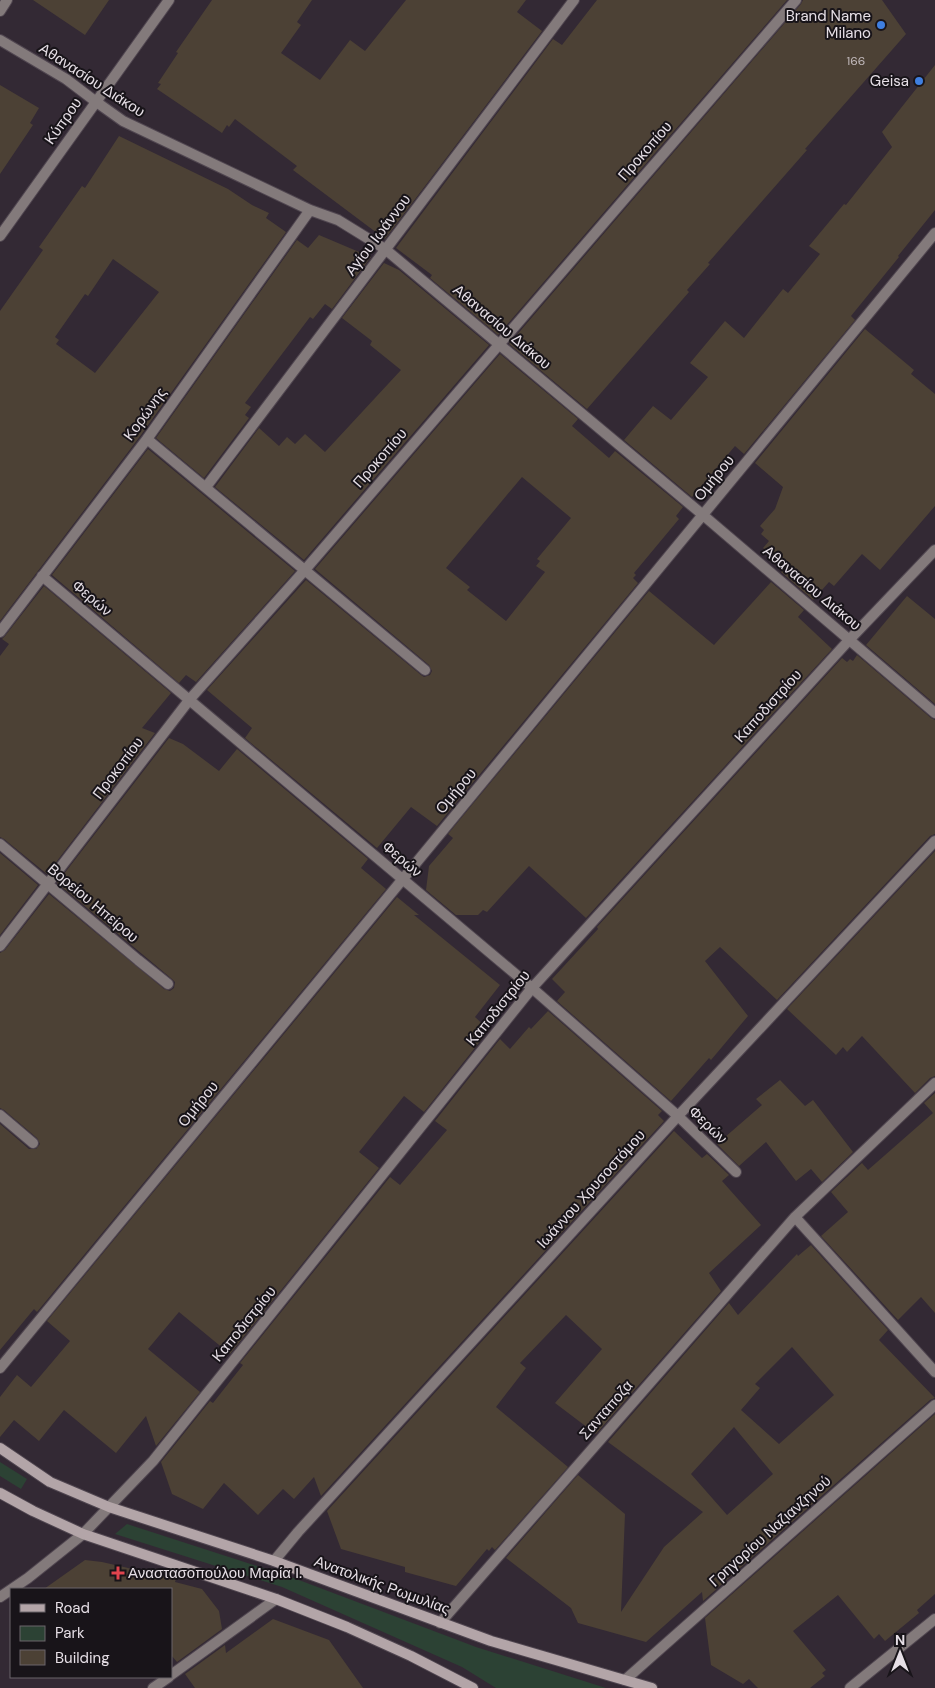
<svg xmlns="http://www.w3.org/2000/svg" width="935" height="1688" viewBox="0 0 935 1688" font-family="'DM Sans',sans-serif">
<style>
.green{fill:#2c4234}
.building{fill:#4c4135;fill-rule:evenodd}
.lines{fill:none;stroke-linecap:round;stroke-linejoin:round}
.pedestrian-casing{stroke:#504650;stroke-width:12}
.minor-casing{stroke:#504650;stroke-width:12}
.tertiary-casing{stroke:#504650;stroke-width:12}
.secondary-casing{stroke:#504650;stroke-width:12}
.pedestrian{stroke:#837a7b;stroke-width:10}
.minor{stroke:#837a7b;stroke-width:10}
.tertiary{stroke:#837a7b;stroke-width:10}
.secondary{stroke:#b3a5a8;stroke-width:10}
.shop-dot{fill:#3f7fe0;stroke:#181419;stroke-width:2}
.health-dot{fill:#e0444e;stroke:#181419;stroke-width:2}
.labels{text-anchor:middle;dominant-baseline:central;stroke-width:4;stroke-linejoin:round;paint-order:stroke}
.number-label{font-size:12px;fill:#c0b8ba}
.poi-label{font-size:15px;fill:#e6dfe6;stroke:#181419;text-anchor:end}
.street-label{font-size:15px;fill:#e6dfe6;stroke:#181419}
</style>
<rect width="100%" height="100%" fill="#332934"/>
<!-- green -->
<path class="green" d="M 0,1462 L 27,1479 L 21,1489 L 0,1476 Z
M 127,1524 L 291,1577 L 476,1647 L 606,1688 L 496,1688 L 462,1667 L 282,1587 L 115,1534 Z"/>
<!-- building -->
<path class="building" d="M 33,0 L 109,0 L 85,35 Z
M 212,0 L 312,0 L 297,22 L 301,25 L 281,53 L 320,80 L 350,40 L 365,51 L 406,0 L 526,0 L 517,12 L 542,31 L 385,239 L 293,170 L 297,166 L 235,119 L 229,127 L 227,125 L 222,133 L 157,89 L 161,84 L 158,83 L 178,53 L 176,52 Z
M 597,0 L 787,0 L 498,335 L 430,278 L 432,275 L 396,248 L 553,39 L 562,45 Z
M 803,0 L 882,0 L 906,34 L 805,149 L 807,150 L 708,263 L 710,264 L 687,290 L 689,292 L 587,409 L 509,344 L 801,4 Z
M 935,65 L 935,210 L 898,256 L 899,257 L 851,316 L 855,320 L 744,454 L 735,446 L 692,497 L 624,440 L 653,406 L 671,420 L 708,377 L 690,363 L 725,321 L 744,338 L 783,289 L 788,293 L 820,254 L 809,246 L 844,204 L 846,205 L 892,147 L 882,132 Z
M 0,85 L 39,108 L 30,123 L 33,125 L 0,174 Z
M 119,136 L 228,189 L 252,205 L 269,213 L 266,218 L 286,232 L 141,435 L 0,621 L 0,311 L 43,250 L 39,247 L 82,186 L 85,188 ZM 113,259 L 159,292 L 95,373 L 56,344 L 59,340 L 55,337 L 85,294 L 88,296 Z
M 319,235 L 371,257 L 332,309 L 325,304 L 313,319 L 310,317 L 245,403 L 251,407 L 245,415 L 249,418 L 204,478 L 156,438 L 297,240 L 308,248 Z
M 384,263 L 399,270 L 489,345 L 304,560 L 215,487 L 259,428 L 279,446 L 287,437 L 295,444 L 305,434 L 325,452 L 401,370 L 370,345 L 372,341 L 342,318 Z
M 865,329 L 914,370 L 911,374 L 935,394 L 935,506 L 880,570 L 862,554 L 834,586 L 829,582 L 813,600 L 781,572 L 785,567 L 763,548 L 769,541 L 761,534 L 764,530 L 760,526 L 775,509 L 783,487 L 755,463 Z
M 500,354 L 578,419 L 572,426 L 609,458 L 615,451 L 683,507 L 676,516 L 679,519 L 634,573 L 636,575 L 633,578 L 638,583 L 437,826 L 411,807 L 377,848 L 245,738 L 252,728 L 207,690 L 306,580 L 421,675 L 424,677 L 430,675 L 432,671 L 429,665 L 315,569 ZM 522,477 L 571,518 L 537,559 L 540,561 L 536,566 L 545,572 L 506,621 L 467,590 L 470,587 L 446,568 Z
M 148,449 L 295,571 L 196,682 L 186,675 L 179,683 L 52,575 Z
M 771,582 L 804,610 L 798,617 L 832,649 L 586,918 L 529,866 L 487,912 L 483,910 L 478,915 L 456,915 L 426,890 L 429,866 L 453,838 L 448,834 L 649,591 L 714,645 Z
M 44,586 L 171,693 L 142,728 L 155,733 L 47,874 L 4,839 L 0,837 L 0,656 L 9,644 L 2,639 L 5,636 Z
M 907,596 L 935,619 L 935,704 L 866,645 Z
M 857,655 L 931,718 L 935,720 L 935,834 L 930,836 L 777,1000 L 720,947 L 705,961 L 748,1016 L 711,1060 L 709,1058 L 671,1101 L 557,1001 L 565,992 L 552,979 L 598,929 L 597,927 L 842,658 L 847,662 L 850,659 L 853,661 Z
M 169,738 L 183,744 L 219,771 L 237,749 L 368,859 L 361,868 L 386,889 L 37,1312 L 34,1309 L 0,1350 L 0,1124 L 29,1149 L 36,1149 L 40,1144 L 37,1138 L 4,1110 L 0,1108 L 0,953 L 5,950 L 49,894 L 164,989 L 170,991 L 174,988 L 175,982 L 172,979 L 57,883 Z
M 935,851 L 935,1076 L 930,1078 L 915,1093 L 862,1036 L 847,1052 L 843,1047 L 836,1055 L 787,1009 Z
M 0,853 L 38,885 L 0,935 Z
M 397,897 L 419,915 L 414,915 L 500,985 L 475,1017 L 489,1030 L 424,1112 L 404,1096 L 359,1152 L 379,1168 L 230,1354 L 179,1312 L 148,1349 L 200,1392 L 156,1446 L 146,1416 L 116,1453 L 64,1410 L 39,1441 L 14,1420 L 0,1437 L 0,1397 L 17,1375 L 31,1387 L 70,1341 L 47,1321 Z
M 548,1011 L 662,1111 L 658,1115 L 664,1121 L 321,1496 L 314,1477 L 294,1499 L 283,1489 L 258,1515 L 224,1483 L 203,1509 L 172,1494 L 161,1462 L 210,1401 L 213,1403 L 243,1365 L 240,1363 L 390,1177 L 400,1185 L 447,1130 L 435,1121 L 500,1039 L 510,1049 L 529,1027 L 531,1029 Z
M 780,1080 L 805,1106 L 813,1100 L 853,1152 L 822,1182 L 811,1169 L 796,1181 L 766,1142 L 739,1166 L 717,1144 L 762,1105 L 756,1099 Z
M 935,1093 L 935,1313 L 921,1297 L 898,1320 L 821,1236 L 848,1212 L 831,1192 L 862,1163 L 868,1170 L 933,1113 L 924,1103 Z
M 674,1131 L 702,1158 L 707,1154 L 729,1175 L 722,1181 L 761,1225 L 709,1273 L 721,1291 L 596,1434 L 555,1403 L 602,1349 L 566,1315 L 520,1363 L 526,1368 L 496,1407 L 568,1467 L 495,1550 L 492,1547 L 489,1551 L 487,1549 L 456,1586 L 405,1572 L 405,1567 L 341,1549 L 327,1511 Z
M 811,1245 L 888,1330 L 879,1340 L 935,1398 L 930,1400 L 703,1601 L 702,1592 L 646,1642 L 578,1623 L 571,1608 L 506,1558 L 578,1475 L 625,1514 L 621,1612 L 664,1547 L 703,1512 L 608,1442 L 729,1303 L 738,1315 L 797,1254 L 798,1256 ZM 792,1347 L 834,1395 L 779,1444 L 741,1410 L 760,1388 L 755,1384 ZM 734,1427 L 773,1474 L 727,1515 L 691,1474 Z
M 935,1414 L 935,1594 L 917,1610 L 919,1613 L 885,1641 L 879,1634 L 874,1639 L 838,1595 L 793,1631 L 826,1670 L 822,1673 L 825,1676 L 810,1688 L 758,1688 L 749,1679 L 743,1684 L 711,1665 L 705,1618 Z
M 85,1560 L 102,1562 L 176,1579 L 175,1582 L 202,1589 L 219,1611 L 222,1629 L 177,1662 L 171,1655 L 171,1589 L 44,1589 Z
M 273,1619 L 329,1640 L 363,1688 L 195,1688 L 185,1674 L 225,1645 L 226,1653 Z"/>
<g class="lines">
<!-- pedestrian casing -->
<g class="pedestrian-casing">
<path id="pedestrian" d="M 0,11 L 7,0
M 0,40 L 66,79 L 95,101"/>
</g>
<!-- minor casing -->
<g class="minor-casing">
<path id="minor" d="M 95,101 L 123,121 L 310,210 L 338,220 L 385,249 L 703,515 L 935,713
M 0,236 L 169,0
M 147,439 L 425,670
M 206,487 L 574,0
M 42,576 L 532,988 L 678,1116 L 736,1172
M 0,632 L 147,439 L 310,210
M 0,844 L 138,960 L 168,984
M 0,946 L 190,699 L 304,571 L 796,0
M 0,1115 L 33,1143
M 795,1217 L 935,1372
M 0,1368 L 935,233
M 274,1561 L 298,1532 L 678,1116 L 935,841
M 0,1597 L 28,1578 L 83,1534 L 153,1461 L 532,988 L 850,639 L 935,550
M 440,1623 L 795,1217 L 935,1083
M 171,1675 L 276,1599
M 625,1680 L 935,1405
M 153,1688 L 169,1677"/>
</g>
<!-- tertiary casing -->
<g class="tertiary-casing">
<path id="tertiary" d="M 850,1688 L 935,1619"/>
</g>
<!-- secondary casing -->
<g class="secondary-casing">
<path id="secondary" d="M 0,1448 L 50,1482 L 109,1507 L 274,1561 L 491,1641 L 652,1688
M 0,1493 L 33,1511 L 83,1534 L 276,1599 L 347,1627 L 411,1656 L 473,1688"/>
</g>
<!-- pedestrian -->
<use href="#pedestrian" class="pedestrian"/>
<!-- minor -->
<use href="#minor" class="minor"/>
<!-- tertiary -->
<use href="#tertiary" class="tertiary"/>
<!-- secondary -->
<use href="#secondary" class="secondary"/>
</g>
<!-- markers -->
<g class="shop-dot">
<circle cx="881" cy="25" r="5"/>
<circle cx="919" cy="81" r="5"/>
</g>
<path class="health-dot" d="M115.5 1565.5h5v5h5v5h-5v5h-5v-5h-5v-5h5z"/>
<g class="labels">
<!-- number labels -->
<g class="number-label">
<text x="856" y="61">166</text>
</g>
<!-- poi labels -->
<g class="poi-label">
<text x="871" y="16">Brand Name<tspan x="871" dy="17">Milano</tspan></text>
<text x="909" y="81">Geisa</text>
<text x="128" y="1573" text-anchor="start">Αναστασοπούλου Μαρία Ι.</text>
</g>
<!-- street labels -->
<g class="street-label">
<text transform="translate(92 80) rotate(33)">Αθανασίου Διάκου</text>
<text transform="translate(63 121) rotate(-55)">Κύπρου</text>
<text transform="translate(645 151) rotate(-49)">Προκοπίου</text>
<text transform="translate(378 235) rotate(-53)">Αγίου Ιωάννου</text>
<text transform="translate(502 327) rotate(40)">Αθανασίου Διάκου</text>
<text transform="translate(145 414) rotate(-54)">Κορώνης</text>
<text transform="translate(380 458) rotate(-49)">Προκοπίου</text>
<text transform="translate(714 478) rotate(-51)">Ομήρου</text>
<text transform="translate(812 588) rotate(40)">Αθανασίου Διάκου</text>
<text transform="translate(92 598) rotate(40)">Φερών</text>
<text transform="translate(768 706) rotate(-48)">Καποδιστρίου</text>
<text transform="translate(118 768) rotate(-53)">Προκοπίου</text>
<text transform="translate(456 791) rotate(-50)">Ομήρου</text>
<text transform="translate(402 859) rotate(40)">Φερών</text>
<text transform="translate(93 903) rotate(40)">Βορείου Ηπείρου</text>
<text transform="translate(498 1008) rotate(-51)">Καποδιστρίου</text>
<text transform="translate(198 1104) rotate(-51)">Ομήρου</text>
<text transform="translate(708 1125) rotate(44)">Φερών</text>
<text transform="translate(591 1189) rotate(-48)">Ιωάννου Χρυσοστόμου</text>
<text transform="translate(244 1324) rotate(-51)">Καποδιστρίου</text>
<text transform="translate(606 1410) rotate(-49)">Σανταποζα</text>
<text transform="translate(770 1531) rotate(-42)">Γρηγορίου Ναζιανζηνού</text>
<text transform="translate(382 1585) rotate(20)">Ανατολικής Ρωμυλίας</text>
</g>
</g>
<!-- legend -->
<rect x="10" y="1588" width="162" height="90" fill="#181419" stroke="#6a656b"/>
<rect x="20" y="1604" width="25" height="8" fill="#b3a5a8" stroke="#6a656b"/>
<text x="55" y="1613" font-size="15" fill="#e6dfe6">Road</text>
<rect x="20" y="1626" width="25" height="15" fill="#2c4234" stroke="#6a656b"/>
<text x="55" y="1638" font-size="15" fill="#e6dfe6">Park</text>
<rect x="20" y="1650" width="25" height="15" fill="#4c4135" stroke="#6a656b"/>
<text x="55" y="1663" font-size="15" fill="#e6dfe6">Building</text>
<!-- north arrow -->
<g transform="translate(900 1653)" stroke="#181419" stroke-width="4" paint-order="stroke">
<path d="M0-4L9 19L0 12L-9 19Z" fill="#e6dfe6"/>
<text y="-8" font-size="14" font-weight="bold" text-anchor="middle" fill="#e6dfe6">N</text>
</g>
</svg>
